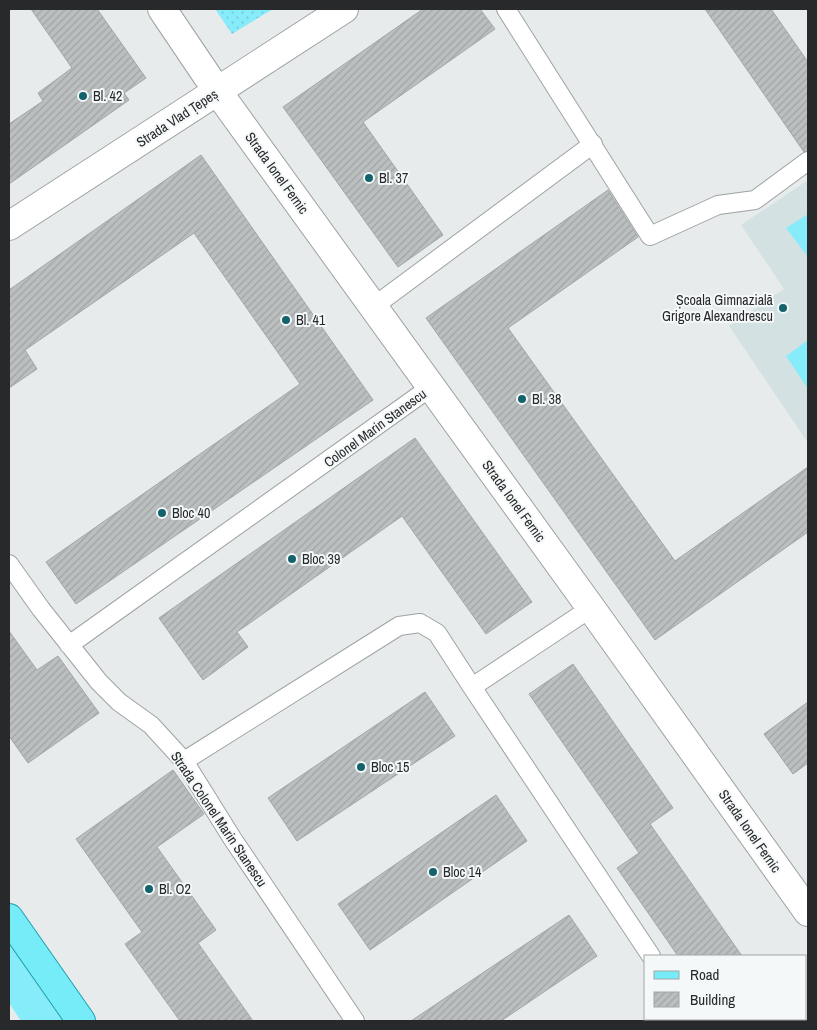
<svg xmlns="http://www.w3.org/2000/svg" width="817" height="1030" viewBox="0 0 817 1030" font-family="'Archivo Narrow',sans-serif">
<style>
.built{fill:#d4e1e2}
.green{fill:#87ecf9}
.park{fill:url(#park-dots)}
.building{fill:url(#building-hatch);stroke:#a2a6a6}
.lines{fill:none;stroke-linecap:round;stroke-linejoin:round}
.service-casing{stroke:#9ea2a2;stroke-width:20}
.minor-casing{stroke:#9ea2a2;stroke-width:30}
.primary-casing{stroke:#1fa0ad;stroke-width:30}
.service{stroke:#fff;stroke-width:18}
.minor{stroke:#fff;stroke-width:28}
.primary{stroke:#76ecf8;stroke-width:28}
.poi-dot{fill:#14626b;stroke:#f4f8f9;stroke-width:2}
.labels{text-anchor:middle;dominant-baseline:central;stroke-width:4;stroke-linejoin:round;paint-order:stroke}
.poi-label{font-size:14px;fill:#28292a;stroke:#f4f8f9;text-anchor:start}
.street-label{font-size:14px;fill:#28292a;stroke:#f4f8f9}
</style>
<defs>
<pattern id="park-dots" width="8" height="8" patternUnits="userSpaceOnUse" patternTransform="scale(1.25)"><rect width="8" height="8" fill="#87ecf9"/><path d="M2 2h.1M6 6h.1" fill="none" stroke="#75cad6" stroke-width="1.8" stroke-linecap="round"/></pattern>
<pattern id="building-hatch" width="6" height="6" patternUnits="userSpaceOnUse" patternTransform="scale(1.25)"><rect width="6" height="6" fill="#bbbfc0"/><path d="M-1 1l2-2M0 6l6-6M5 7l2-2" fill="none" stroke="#a1a4a5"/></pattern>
</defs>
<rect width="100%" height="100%" fill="#e7ebeb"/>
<!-- built -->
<path class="built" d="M 808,180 L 808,443 L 729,326 L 784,289 L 741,225 Z"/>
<!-- green -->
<path class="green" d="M 808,214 L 808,257 L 786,228 Z
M 808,340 L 808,389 L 786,356 Z
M 9,942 L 64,1021 L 21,1021 L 9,1003 Z"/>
<!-- park -->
<path class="park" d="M 215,9 L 273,9 L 232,34 Z"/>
<!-- building -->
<path class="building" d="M 31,9 L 97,9 L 146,78 L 124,93 L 129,100 L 9,184 L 9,124 L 43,101 L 38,93 L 72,68 Z
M 423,9 L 480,9 L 495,29 L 363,122 L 443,235 L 398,267 L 283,107 Z
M 705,9 L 771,9 L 808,62 L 808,151 L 804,152 Z
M 201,155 L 373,400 L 76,604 L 46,562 L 300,384 L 194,233 L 25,350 L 37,369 L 9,388 L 9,290 Z
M 608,190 L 638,237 L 508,328 L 675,561 L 808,467 L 808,532 L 655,640 L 426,318 Z
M 415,438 L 532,602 L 486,634 L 402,516 L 237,632 L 248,647 L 203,680 L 159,618 Z
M 9,631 L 37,670 L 58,656 L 99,713 L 28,763 L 9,736 Z
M 573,664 L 673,808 L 650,824 L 742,956 L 678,956 L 617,868 L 639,853 L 529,694 Z
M 425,692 L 455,736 L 297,841 L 268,798 Z
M 808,702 L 808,763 L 793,774 L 764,734 Z
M 173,770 L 204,814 L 157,847 L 216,930 L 198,943 L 253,1021 L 180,1021 L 125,944 L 142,932 L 76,839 Z
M 496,795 L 527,841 L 370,950 L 338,904 Z
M 569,915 L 597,956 L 501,1021 L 411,1021 Z"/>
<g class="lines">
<!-- service casing -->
<g class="service-casing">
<path id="service" d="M 506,9 L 650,236 L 718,205 L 755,200 L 808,161
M 373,307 L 593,144
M 9,564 L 41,609 L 99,682 L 119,702 L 151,725 L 184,761 L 232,838 L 355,1021
M 591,608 L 472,687 L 651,956
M 69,645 L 431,387
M 184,761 L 399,626 L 420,623 L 437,633 L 472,687
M 692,1019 L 694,1021"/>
</g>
<!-- minor casing -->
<g class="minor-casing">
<path id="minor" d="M 162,9 L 218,92 L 591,608 L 808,912
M 9,226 L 344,9"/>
</g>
<!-- primary casing -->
<g class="primary-casing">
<path id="primary" d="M 9,918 L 81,1021"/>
</g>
<!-- service -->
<use href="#service" class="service"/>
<!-- minor -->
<use href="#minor" class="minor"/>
<!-- primary -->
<use href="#primary" class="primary"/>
</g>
<!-- markers -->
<g class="poi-dot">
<circle cx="83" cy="96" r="5"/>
<circle cx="369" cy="178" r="5"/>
<circle cx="783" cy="308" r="5"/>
<circle cx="286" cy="320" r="5"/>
<circle cx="522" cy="399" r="5"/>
<circle cx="162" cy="513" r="5"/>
<circle cx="292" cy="559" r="5"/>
<circle cx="361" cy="767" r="5"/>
<circle cx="433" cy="872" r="5"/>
<circle cx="149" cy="889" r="5"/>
</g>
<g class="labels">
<!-- poi labels -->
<g class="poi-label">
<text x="93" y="96">Bl. 42</text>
<text x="379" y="178">Bl. 37</text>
<text x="773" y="300" text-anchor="end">Școala Gimnazială<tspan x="773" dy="16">Grigore Alexandrescu</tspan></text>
<text x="296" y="320">Bl. 41</text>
<text x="532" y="399">Bl. 38</text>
<text x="172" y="513">Bloc 40</text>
<text x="302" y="559">Bloc 39</text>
<text x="371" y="767">Bloc 15</text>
<text x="443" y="872">Bloc 14</text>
<text x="159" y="889">Bl. O2</text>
</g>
<!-- street labels -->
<g class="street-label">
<text transform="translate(177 118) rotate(-33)">Strada Vlad Țepeș</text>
<text transform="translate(277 173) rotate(54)">Strada Ionel Fernic</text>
<text transform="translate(375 428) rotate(-36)">Colonel Marin Stanescu</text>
<text transform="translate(514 501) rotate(54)">Strada Ionel Fernic</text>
<text transform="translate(219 819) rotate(56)">Strada Colonel Marin Stanescu</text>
<text transform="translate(750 831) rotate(55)">Strada Ionel Fernic</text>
</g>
</g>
<!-- border -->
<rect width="817" height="1030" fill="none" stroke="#28292a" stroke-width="20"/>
<!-- legend -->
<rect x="644" y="955" width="162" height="65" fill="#f4f8f9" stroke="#a2a5a6"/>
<rect x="654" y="971" width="25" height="8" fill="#76ecf8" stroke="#a2a5a6"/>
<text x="690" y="980" font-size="15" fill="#28292a">Road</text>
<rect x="654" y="992" width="25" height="15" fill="url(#building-hatch)" stroke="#a2a5a6"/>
<text x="690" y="1005" font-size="15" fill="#28292a">Building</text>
</svg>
